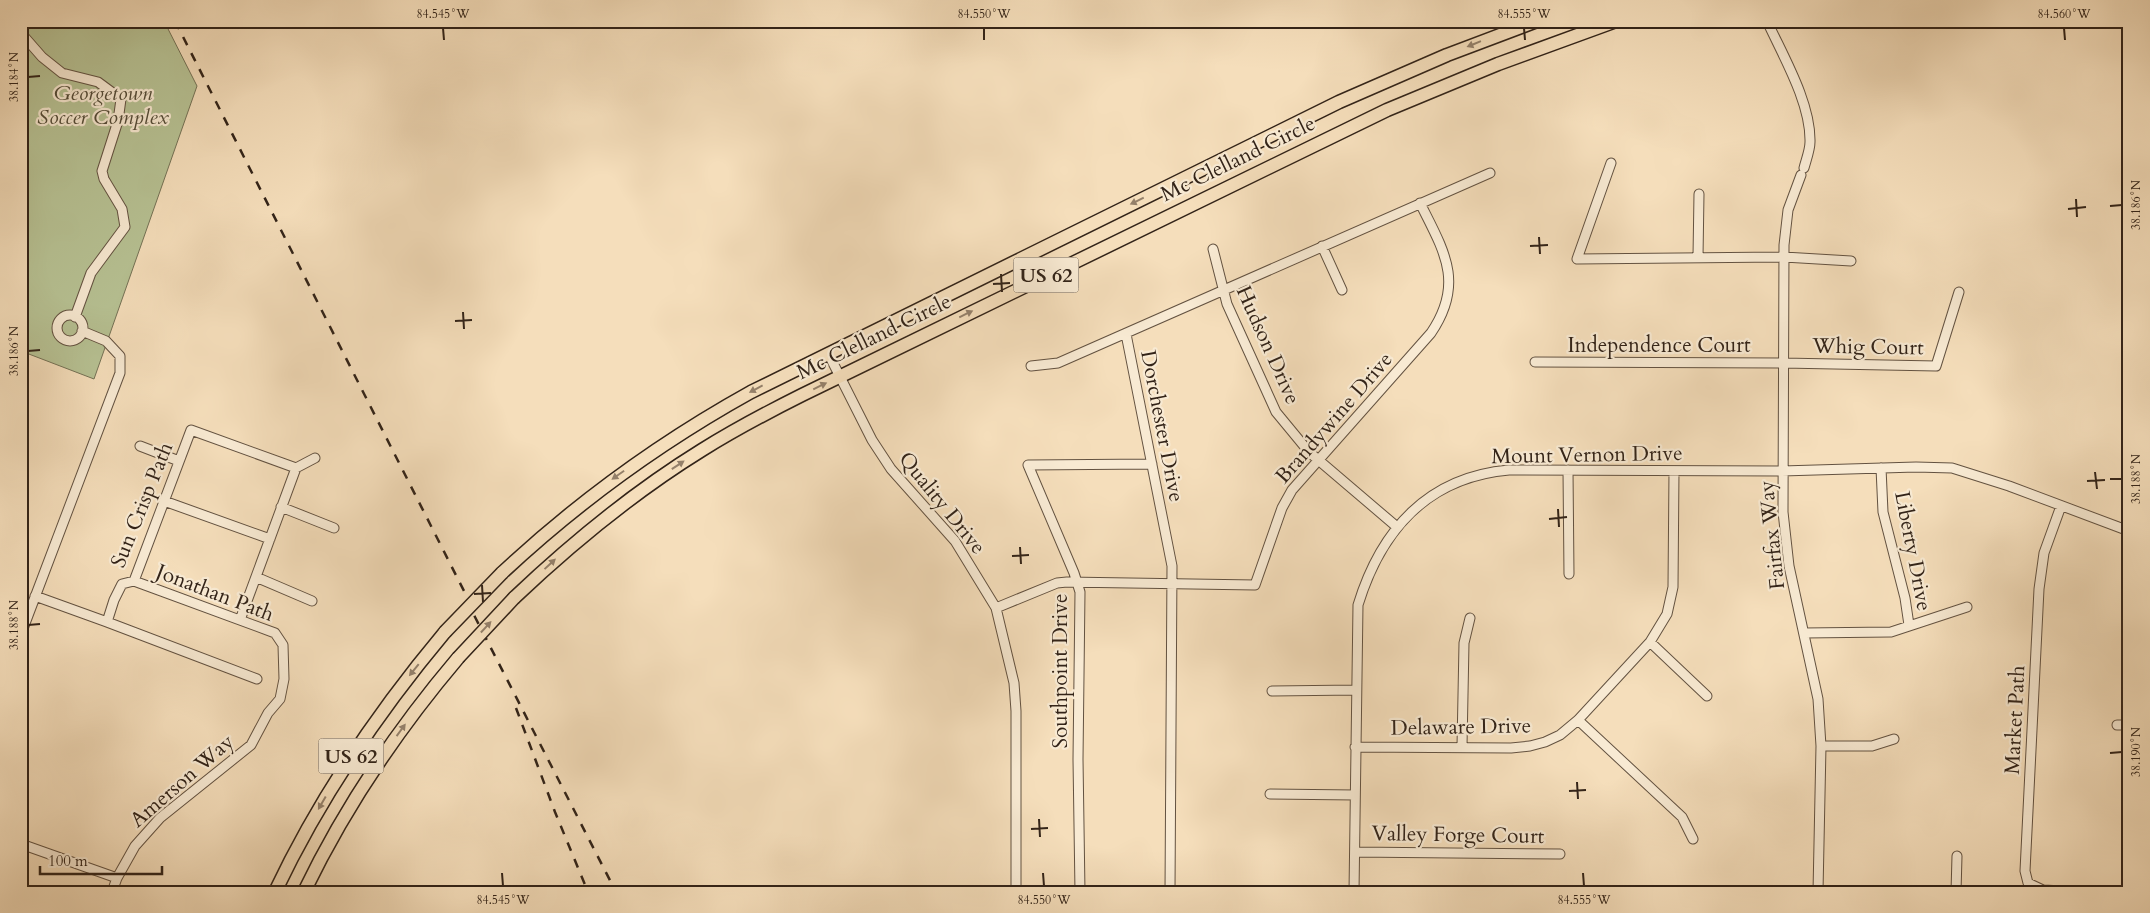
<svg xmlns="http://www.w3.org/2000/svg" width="2150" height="913" viewBox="0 0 2150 913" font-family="Cardo,serif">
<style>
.green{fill:#b7c294;stroke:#747256}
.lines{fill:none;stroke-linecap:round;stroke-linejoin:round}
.minor-casing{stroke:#635241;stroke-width:11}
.highway-casing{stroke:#322318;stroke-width:15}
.minor{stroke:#f8ead3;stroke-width:9}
.highway{stroke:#f5debb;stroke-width:12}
.rail{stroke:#322318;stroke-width:2.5;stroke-dasharray:9 9;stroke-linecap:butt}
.highway-bridge-casing{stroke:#322318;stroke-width:15;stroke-linecap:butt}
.highway-bridge{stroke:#f5debb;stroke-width:12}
.oneway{fill:#94806a}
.ticks{fill:none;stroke:#322318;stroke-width:2}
.labels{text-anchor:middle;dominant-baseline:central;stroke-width:4.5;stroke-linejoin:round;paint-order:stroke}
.shield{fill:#f8ead3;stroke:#6d5f50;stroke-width:1}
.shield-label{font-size:20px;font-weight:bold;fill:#322318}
.park-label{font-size:21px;font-style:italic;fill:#534b37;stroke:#f8ead3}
.street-label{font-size:21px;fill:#322318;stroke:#f8ead3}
.neatline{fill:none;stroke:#322318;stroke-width:2}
.ticks-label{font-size:12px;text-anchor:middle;fill:#322318}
</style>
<rect width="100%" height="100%" fill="#f5debb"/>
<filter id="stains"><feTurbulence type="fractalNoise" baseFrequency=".004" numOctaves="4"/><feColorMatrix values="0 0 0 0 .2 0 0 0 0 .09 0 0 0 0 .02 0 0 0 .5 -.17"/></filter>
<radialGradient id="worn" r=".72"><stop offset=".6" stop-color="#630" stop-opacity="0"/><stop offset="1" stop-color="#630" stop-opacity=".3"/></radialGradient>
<!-- green -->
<path class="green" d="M 21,21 L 164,21 L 197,86 L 94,379 L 21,351 Z"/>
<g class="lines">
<!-- minor casing -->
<g class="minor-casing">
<path id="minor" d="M 1767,21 C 1783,56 1811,103 1810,142 C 1810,150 1806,160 1804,168
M 21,25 L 23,21
M 21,33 L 42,57 L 62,73 L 98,82 L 121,99 L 118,121 L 102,171 L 104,179 L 122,209 L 125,227 L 91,273 L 75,317
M 1611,163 L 1577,259 L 1784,257 L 1851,261
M 1801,175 L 1788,210 L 1784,245 L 1783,512 L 1789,566 L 1818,699 L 1821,746 L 1818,892
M 1322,246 L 1342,290
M 1213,249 L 1227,304 L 1276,412 L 1309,452 L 1397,527
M 1698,257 L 1699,194
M57 328a13 13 0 1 1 26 0a13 13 0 1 1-26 0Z
M 1126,334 L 1172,566 L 1170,892
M 828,353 L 872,440 L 891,469 L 955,541 L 996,608 L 1014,683 L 1016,711 L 1016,892
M 1535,362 L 1783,363 L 1936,366 L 1959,292
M 1031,366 L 1058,363 L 1490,173
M 140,446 L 179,461
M 1881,468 L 1883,512 L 1905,598 L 1909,625
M 1568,470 L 1569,574
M 164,501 L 270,539
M 2061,506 L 2044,553 L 2039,589 L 2025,871 L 2028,883 L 2043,890 L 2083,892
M 281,507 L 334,528
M 256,577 L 312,601
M 35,596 L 107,622 L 114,600 L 122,584 L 134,581 L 191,430 L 296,468
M 996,608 L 1057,583 L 1067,582 L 1255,585 L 1282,508 L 1292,490 L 1431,333 C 1465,283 1444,251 1420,203
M 240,620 L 296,468 L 315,458
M 107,622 L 257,679
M 1804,633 L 1891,632 L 1967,607
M 21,634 L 120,373 L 120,356 L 106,341 L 82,331
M 1650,642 L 1707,696
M 1272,691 L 1356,690
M 1578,720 L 1682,817 L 1693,839
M 2117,725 L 2129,725
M 1462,746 L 1464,643 L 1470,618
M 1821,746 L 1872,746 L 1894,739
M 1355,747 L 1511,748 L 1530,746 L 1545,742 L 1560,735 L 1578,720 L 1650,642 L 1667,614 L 1673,587 L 1674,471
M 1270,794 L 1355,795
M 21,844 L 117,878
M 1355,852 L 1560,854
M 112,892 L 117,878 L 135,846 L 160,818 L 251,745 L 268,713 L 280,699 L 284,679 L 283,645 L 275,633 L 134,581
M 1080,892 L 1078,759 L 1080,592 L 1074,573 L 1028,465 L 1152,464
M 1354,892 L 1358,605 C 1381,530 1428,477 1509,470 L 1782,471 L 1916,467 L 1952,468 L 2009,486 L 2129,531
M 1956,892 L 1957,856"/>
</g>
<!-- highway casing -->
<g class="highway-casing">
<path id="highway" d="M 502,573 C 579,501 659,443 751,392 L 1339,102 L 1447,55 L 1537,21
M 514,598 C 572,543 634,492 702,450 C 734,430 768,412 802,395 L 1387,110 L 1498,64 L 1616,21
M 275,892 C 320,797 378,712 445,632
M 304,892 C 345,807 397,730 458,658"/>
</g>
<!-- minor -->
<use href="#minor" class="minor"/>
<!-- highway -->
<use href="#highway" class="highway"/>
<!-- rail -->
<path class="rail" d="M 175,21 L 464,591 L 475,617 L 616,892
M 516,708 L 555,812 L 588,892"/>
<!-- highway-bridge casing -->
<g class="highway-bridge-casing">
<path id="highway-bridge" d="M 445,632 L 502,573
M 458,658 L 514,598"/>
</g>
<!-- highway-bridge -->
<use href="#highway-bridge" class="highway-bridge"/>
</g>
<!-- one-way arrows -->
<defs><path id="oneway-solid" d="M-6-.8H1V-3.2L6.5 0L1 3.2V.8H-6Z" transform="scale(1.25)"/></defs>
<g class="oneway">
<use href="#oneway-solid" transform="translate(1474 44) rotate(158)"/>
<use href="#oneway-solid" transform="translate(1137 201) rotate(154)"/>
<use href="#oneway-solid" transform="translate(966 314) rotate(-26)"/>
<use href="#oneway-solid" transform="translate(820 386) rotate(-26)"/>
<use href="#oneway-solid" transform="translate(756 389) rotate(152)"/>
<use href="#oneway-solid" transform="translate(678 465) rotate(-34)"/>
<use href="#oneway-solid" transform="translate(618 475) rotate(145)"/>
<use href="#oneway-solid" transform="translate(550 564) rotate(-43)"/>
<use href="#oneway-solid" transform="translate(486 627) rotate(-47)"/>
<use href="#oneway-solid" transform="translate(414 670) rotate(129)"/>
<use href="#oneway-solid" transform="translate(401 730) rotate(-54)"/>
<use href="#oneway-solid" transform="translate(322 803) rotate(120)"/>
</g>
<!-- ticks -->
<path class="ticks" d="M 443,28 L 444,40M 984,28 L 984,40M 1524,28 L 1525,40M 2064,28 L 2065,40M 28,77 L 40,76M 2076,199 L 2077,217M 2110,206 L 2122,205M 2068,209 L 2086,207M 1539,237 L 1540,254M 1530,246 L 1548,245M 1001,274 L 1002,292M 993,284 L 1010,283M 463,312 L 464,329M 455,321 L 472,320M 28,351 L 40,350M 2095,472 L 2097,489M 2110,479 L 2122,479M 2087,481 L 2105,480M 1558,509 L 1559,527M 1549,519 L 1567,517M 1020,547 L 1021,564M 1012,556 L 1029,555M 482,585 L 483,602M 474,594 L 491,593M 28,625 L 40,624M 2110,753 L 2122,752M 1577,782 L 1578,799M 1569,791 L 1586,790M 1039,819 L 1040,837M 1031,829 L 1048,828M 502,873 L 503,886M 1043,873 L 1044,886M 1583,873 L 1584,886"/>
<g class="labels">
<!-- shield labels -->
<g class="shield">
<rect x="1013.5" y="257.5" width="65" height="35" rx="4"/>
<rect x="318.5" y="738.5" width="65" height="35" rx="4"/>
</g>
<g class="shield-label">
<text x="1046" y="275">US 62</text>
<text x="351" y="756">US 62</text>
</g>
<!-- park labels -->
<g class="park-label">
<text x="103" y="93">Georgetown<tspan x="103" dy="24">Soccer Complex</tspan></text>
</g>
<!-- street labels -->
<g class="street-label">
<text transform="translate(1238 159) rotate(-26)">Mc Clelland Circle</text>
<text transform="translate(874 337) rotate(-26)">Mc Clelland Circle</text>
<text transform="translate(1268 345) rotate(66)">Hudson Drive</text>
<text x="1659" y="345">Independence Court</text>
<text transform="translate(1868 347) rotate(1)">Whig Court</text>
<text transform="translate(1334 418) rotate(-49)">Brandywine Drive</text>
<text transform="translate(1162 426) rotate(79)">Dorchester Drive</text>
<text transform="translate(1587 455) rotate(-1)">Mount Vernon Drive</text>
<text transform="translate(942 503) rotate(51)">Quality Drive</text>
<text transform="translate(142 505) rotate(-68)">Sun Crisp Path</text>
<text transform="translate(1772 535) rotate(-96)">Fairfax Way</text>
<text transform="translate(1913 551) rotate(79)">Liberty Drive</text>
<text transform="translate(215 593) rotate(21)">Jonathan Path</text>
<text transform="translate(1060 671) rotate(-90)">Southpoint Drive</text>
<text transform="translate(2015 720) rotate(-87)">Market Path</text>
<text transform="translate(1461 727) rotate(-1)">Delaware Drive</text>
<text transform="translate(182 781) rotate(-41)">Amerson Way</text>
<text transform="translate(1458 835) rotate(1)">Valley Forge Court</text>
</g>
</g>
<!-- margin -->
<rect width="2150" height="913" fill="none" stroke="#f5debb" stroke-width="55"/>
<!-- scale -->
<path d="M40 866v8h122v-8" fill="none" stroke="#322318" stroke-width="2.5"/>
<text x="48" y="866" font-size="15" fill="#322318" stroke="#f8ead3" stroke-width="4" paint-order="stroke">100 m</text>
<rect x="28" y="28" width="2094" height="858" class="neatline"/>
<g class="ticks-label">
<text x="443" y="18">84.545°W</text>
<text x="984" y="18">84.550°W</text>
<text x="1524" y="18">84.555°W</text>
<text x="2064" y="18">84.560°W</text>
<text transform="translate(14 77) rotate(-90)" y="4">38.184°N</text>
<text transform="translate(2136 205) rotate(-90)" y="4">38.186°N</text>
<text transform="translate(14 351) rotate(-90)" y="4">38.186°N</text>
<text transform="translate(2136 479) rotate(-90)" y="4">38.188°N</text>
<text transform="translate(14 625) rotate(-90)" y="4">38.188°N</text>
<text transform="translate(2136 752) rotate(-90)" y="4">38.190°N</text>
<text x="503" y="904">84.545°W</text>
<text x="1044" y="904">84.550°W</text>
<text x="1584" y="904">84.555°W</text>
</g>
<rect width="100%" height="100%" filter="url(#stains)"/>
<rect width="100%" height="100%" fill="url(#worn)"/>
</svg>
